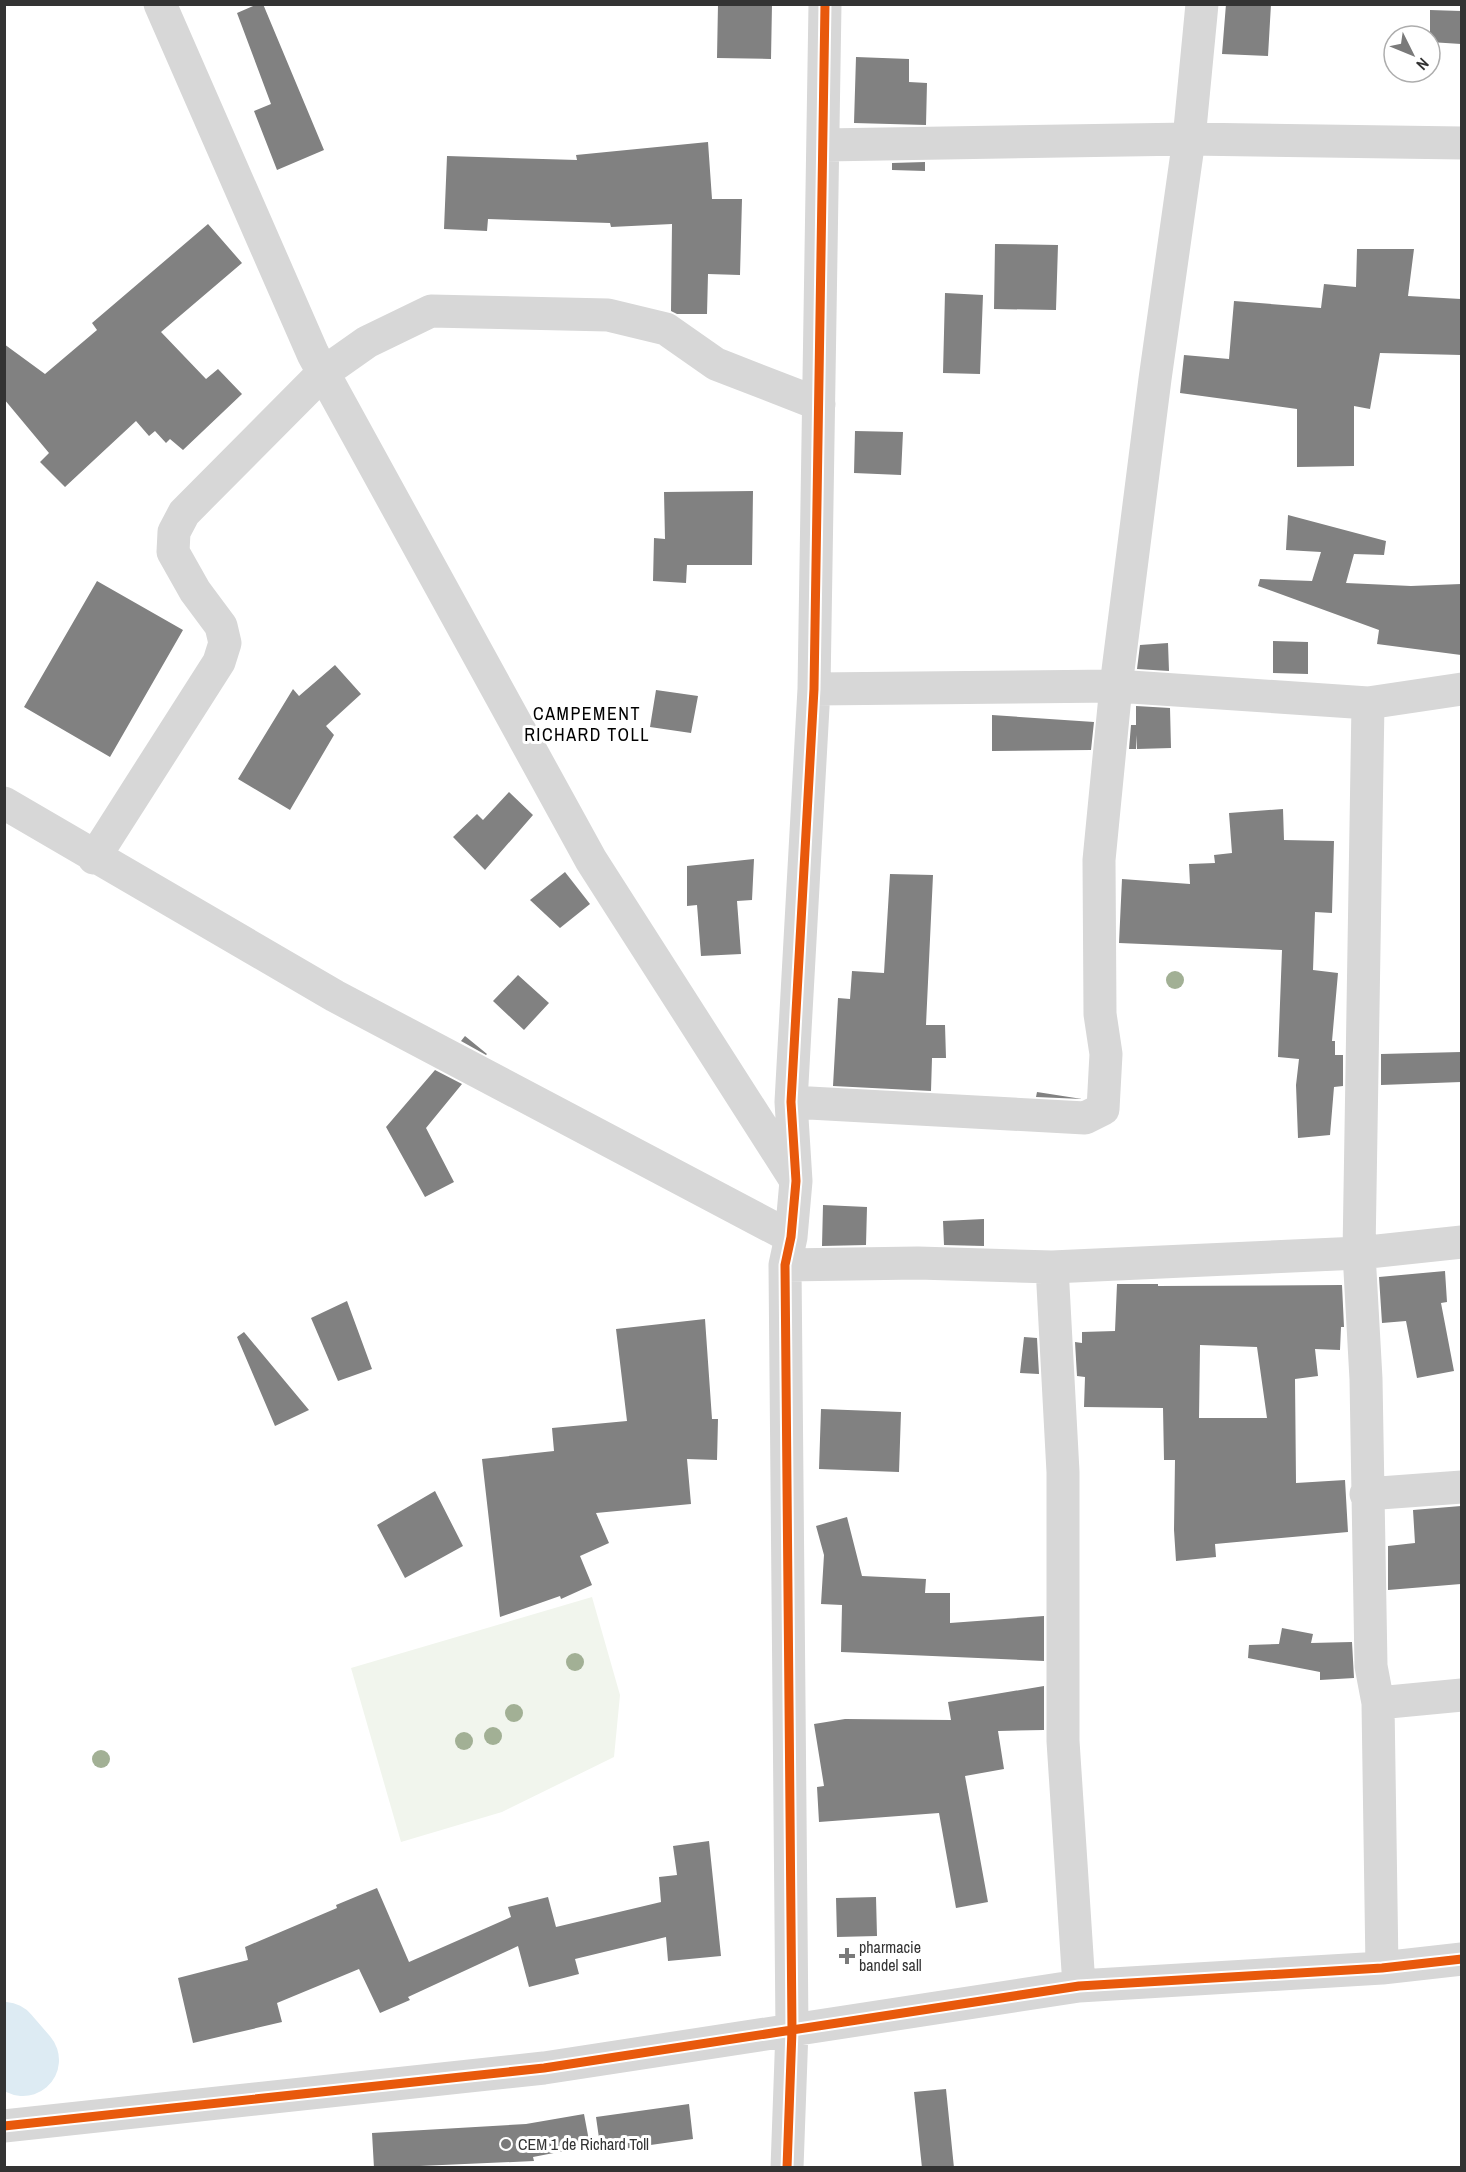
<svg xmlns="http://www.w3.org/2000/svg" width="1466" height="2172" viewBox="0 0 1466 2172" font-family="'Archivo Narrow',sans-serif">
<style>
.green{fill:#f1f5ed}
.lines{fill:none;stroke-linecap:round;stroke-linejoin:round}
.river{stroke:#ddebf3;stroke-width:72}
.building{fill:#818181;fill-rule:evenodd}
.minor{stroke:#d7d7d7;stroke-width:33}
.cycleway-casing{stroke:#fff;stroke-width:13}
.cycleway{stroke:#e8590c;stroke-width:9}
.tree{fill:#a2b095}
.poi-dot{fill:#7a7a7a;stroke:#fff;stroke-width:2}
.labels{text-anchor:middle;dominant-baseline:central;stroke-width:6;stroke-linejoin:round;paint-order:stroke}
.poi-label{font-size:16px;fill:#333;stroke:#fff;text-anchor:start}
.neighbourhood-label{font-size:18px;letter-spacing:1.5px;fill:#000;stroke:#fff}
</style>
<rect width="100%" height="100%" fill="#fff"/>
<!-- green -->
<path class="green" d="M 592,1597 L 620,1695 L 614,1757 L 502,1812 L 401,1842 L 351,1668 Z"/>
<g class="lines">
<!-- river -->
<path class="river" d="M 4,2038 L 23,2060"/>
</g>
<!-- building -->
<path class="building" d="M 258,4 L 263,4 L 324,150 L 277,170 L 254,111 L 271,104 L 237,13 Z
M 718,4 L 772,4 L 771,59 L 717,58 Z
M 1226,4 L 1271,4 L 1268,56 L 1222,54 Z
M 1430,10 L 1461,11 L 1461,44 L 1430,42 Z
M 856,57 L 909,59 L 909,82 L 927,83 L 926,125 L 854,123 Z
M 708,142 L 712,199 L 742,199 L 740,275 L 708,274 L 707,314 L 677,314 L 671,311 L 672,224 L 611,227 L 610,223 L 488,219 L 487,231 L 444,229 L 447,156 L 577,160 L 576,155 Z
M 925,162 L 925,171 L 892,170 L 892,163 Z
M 208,224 L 242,263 L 161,332 L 206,379 L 218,369 L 242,394 L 183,450 L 170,439 L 166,443 L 155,431 L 149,436 L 136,421 L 65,487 L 40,462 L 49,453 L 4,399 L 4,344 L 45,374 L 97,330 L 92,323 Z
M 995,244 L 1058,245 L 1056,310 L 994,309 Z
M 1357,249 L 1414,249 L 1408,296 L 1461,299 L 1461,355 L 1380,353 L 1370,409 L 1354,406 L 1354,466 L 1297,467 L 1297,409 L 1180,393 L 1184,355 L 1229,359 L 1234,301 L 1321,308 L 1324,284 L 1356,287 Z
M 945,293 L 983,295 L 980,374 L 943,373 Z
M 855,431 L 903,432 L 901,475 L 854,473 Z
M 753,491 L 752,565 L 687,565 L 686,583 L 653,581 L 654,538 L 665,539 L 664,492 Z
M 1288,515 L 1386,541 L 1384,555 L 1354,554 L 1346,583 L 1411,586 L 1461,584 L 1461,655 L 1377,644 L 1379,630 L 1258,586 L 1260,579 L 1312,581 L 1321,552 L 1286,550 Z
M 97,581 L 183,630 L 110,757 L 24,707 Z
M 1273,641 L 1308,642 L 1308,674 L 1273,673 Z
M 1168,643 L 1169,671 L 1137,669 L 1140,645 Z
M 335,665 L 361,694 L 326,726 L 334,735 L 290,810 L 238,779 L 293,689 L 299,696 Z
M 656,690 L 698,696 L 691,733 L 650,727 Z
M 1136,706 L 1170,708 L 1171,748 L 1137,749 L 1137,735 L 1136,749 L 1129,749 L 1131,725 L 1136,725 Z
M 992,715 L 1094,722 L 1091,750 L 992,751 Z
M 509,792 L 533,815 L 485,870 L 453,837 L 477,814 L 483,820 Z
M 1283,809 L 1284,840 L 1334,841 L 1332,913 L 1315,912 L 1313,970 L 1338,973 L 1332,1041 L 1335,1041 L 1335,1055 L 1343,1055 L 1343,1086 L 1334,1087 L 1330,1135 L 1298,1138 L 1296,1085 L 1299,1059 L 1278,1057 L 1282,950 L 1119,943 L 1122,879 L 1190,884 L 1189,864 L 1215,863 L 1214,855 L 1232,853 L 1229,813 Z
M 754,859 L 752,900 L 737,901 L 741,954 L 701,956 L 697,905 L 687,906 L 687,866 Z
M 565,872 L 590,904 L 560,928 L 530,900 Z
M 890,874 L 933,875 L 926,1025 L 945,1025 L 946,1058 L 932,1058 L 931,1091 L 833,1086 L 838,998 L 850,999 L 852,971 L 884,973 Z
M 518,975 L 549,1003 L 524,1030 L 493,1001 Z
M 465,1036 L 487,1054 L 486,1055 L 461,1041 Z
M 1461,1052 L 1461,1082 L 1381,1085 L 1381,1054 Z
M 435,1070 L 462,1084 L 426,1128 L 454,1182 L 425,1197 L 386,1127 Z
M 1037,1092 L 1082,1099 L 1036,1097 Z
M 823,1205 L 867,1207 L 866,1245 L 822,1246 Z
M 984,1219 L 984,1246 L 944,1245 L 943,1221 Z
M 1445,1271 L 1447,1302 L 1441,1303 L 1454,1371 L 1417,1378 L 1406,1321 L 1382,1323 L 1379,1277 Z
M 1117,1284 L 1158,1284 L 1158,1286 L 1342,1285 L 1344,1327 L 1341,1327 L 1340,1350 L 1315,1349 L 1318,1376 L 1295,1379 L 1296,1483 L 1345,1480 L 1348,1532 L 1215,1544 L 1216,1557 L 1176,1561 L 1174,1530 L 1175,1460 L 1164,1460 L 1163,1408 L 1084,1407 L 1085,1377 L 1077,1376 L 1075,1342 L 1082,1343 L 1082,1332 L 1115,1331 ZM 1200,1345 L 1257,1347 L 1267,1418 L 1199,1418 Z
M 347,1301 L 372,1369 L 338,1381 L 311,1318 Z
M 705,1319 L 712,1419 L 718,1419 L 717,1460 L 687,1459 L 691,1504 L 596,1513 L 609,1543 L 580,1556 L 592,1585 L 561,1599 L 560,1596 L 500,1617 L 482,1459 L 554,1451 L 552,1428 L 627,1421 L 616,1329 Z
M 244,1332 L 309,1410 L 275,1426 L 237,1337 Z
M 1024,1337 L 1037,1338 L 1039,1374 L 1020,1373 Z
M 821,1409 L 901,1412 L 899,1472 L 819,1469 Z
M 435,1491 L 463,1546 L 405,1578 L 377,1525 Z
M 1461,1506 L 1461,1584 L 1388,1590 L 1388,1546 L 1415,1543 L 1413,1510 Z
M 847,1517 L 862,1576 L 926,1579 L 925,1593 L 950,1593 L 950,1623 L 1044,1616 L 1044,1661 L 841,1652 L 842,1605 L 821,1604 L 824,1555 L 816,1526 Z
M 1282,1628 L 1313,1634 L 1311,1643 L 1352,1642 L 1354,1678 L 1320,1680 L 1320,1672 L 1248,1658 L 1249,1645 L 1279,1644 Z
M 1044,1686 L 1044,1730 L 998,1731 L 1004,1769 L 965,1776 L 988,1902 L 956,1908 L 939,1813 L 819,1822 L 817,1787 L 824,1786 L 814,1724 L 845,1719 L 951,1720 L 948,1702 Z
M 709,1841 L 721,1956 L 668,1961 L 666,1937 L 575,1959 L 579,1974 L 529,1987 L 518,1946 L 408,1997 L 410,2000 L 380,2013 L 359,1969 L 277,2003 L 282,2022 L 193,2043 L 178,1978 L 248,1960 L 245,1947 L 337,1908 L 336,1905 L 377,1888 L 409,1962 L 511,1917 L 508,1907 L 548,1897 L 556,1927 L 661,1902 L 659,1877 L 677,1875 L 673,1846 Z
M 876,1897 L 877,1936 L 837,1937 L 836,1898 Z
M 946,2089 L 954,2168 L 922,2168 L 914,2092 Z
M 689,2104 L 693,2139 L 601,2152 L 596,2117 Z
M 584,2114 L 590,2146 L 533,2157 L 534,2161 L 374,2168 L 372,2133 L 526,2124 Z"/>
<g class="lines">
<!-- minor -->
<path class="minor" d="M 160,4 L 313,354 L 591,860 L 795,1179
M 824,145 L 1189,139 L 1462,143
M 814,689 L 1116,686 L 1368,703 L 1462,689
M 1368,703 L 1359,1253 L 1366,1379 L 1371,1666 L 1378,1703 L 1382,1968
M 4,803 L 335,996 L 791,1237
M 94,858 L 219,662 L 225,643 L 221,626 L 195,591 L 173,552 L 174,532 L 184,513 L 323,373 L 367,342 L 431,311 L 608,315 L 666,329 L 716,364 L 819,404
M 791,1102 L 1085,1118 L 1103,1109 L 1106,1054 L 1100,1014 L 1099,860 L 1116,686 L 1155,379 L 1189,139 L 1202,4
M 785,1265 L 918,1263 L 1052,1267 L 1359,1253 L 1462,1242
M 1052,1267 L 1063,1472 L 1063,1741 L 1079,1986
M 1366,1494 L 1462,1487
M 1378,1703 L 1462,1695
M 4,2126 L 544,2068 L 1079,1986 L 1382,1968 L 1462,1959
M 787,2168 L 792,2030 L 785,1265 L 791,1237 L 796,1181 L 791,1102 L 814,689 L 825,4"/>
<!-- cycleway casing -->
<g class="cycleway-casing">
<path id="cycleway" d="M 4,2126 L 544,2068 L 1079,1986 L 1382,1968 L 1462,1959
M 787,2168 L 792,2030 L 785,1265 L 791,1237 L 796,1181 L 791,1102 L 814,689 L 825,4"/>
</g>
<!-- cycleway -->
<use href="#cycleway" class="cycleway"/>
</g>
<!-- trees -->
<g class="tree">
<circle cx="1175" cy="980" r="9"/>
<circle cx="575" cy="1662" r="9"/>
<circle cx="514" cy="1713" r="9"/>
<circle cx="493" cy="1736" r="9"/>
<circle cx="464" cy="1741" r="9"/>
<circle cx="101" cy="1759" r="9"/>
</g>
<!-- markers -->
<g class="poi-dot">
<path d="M844 1947h6v6h6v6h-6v6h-6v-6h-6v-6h6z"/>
<circle cx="506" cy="2144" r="6"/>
</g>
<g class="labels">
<!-- poi labels -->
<g class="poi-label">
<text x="859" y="1947">pharmacie<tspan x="859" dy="18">bandel sall</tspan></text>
<text x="518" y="2144">CEM 1 de Richard Toll</text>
</g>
<!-- neighbourhood labels -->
<g class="neighbourhood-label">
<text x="587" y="713">CAMPEMENT<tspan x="587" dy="21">RICHARD TOLL</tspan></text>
</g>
</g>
<!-- border -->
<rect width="1466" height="2172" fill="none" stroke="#333333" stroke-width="12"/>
<!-- north arrow -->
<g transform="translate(1412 54) rotate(133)"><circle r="28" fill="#ffffff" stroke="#adadad" stroke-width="1.5"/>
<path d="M0-4.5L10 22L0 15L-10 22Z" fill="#7a7a7a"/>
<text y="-9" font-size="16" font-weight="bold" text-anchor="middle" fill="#333333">N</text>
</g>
</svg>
